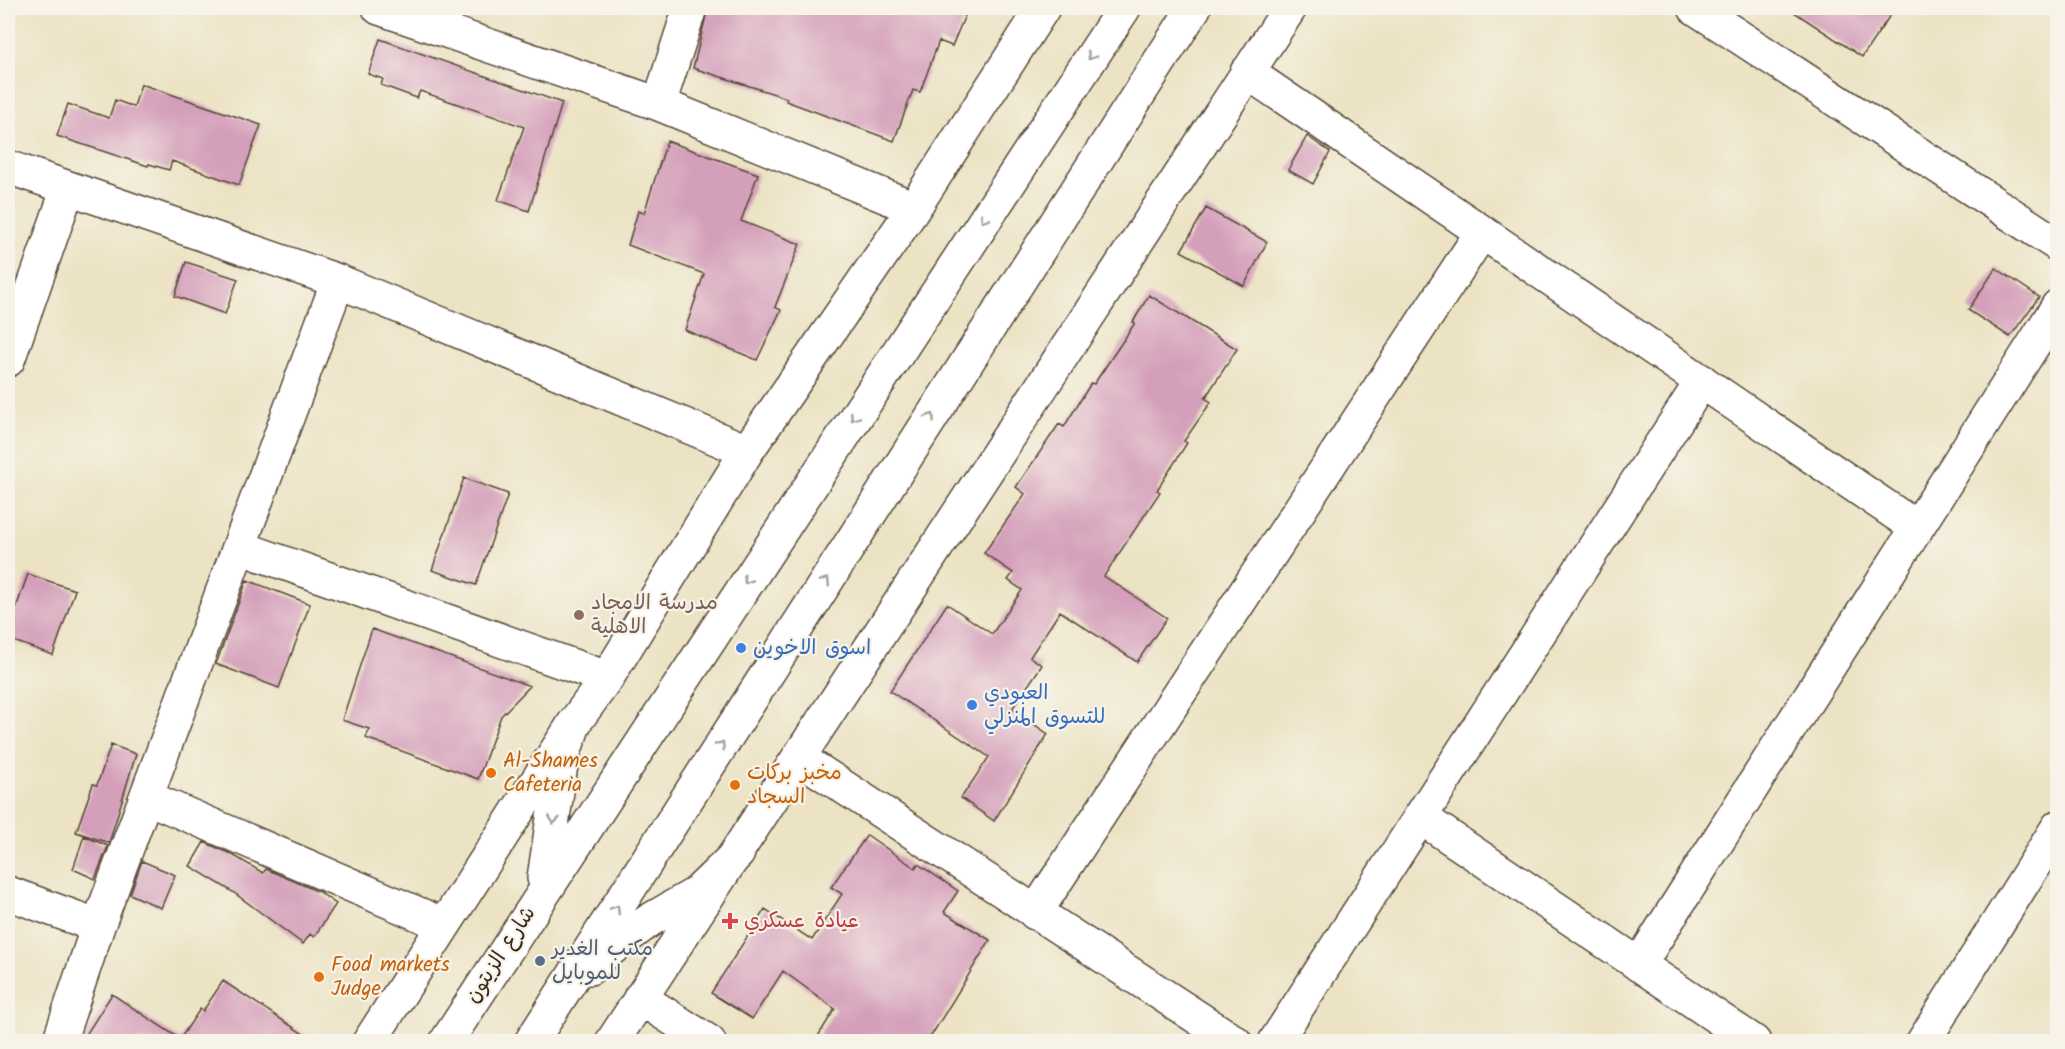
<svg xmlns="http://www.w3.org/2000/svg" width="2065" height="1049" viewBox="0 0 2065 1049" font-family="Kalam,'Playpen Sans Arabic',sans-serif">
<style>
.building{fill:#d49fba}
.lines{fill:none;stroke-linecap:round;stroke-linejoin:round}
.minor-casing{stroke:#564637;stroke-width:36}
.secondary-casing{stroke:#564637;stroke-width:36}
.minor{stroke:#fff;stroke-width:33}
.secondary{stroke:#fff;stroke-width:33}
.oneway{stroke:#a79f9a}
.education-dot{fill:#8d6e63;stroke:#f7f3e8;stroke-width:2}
.shop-dot{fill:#3f7fe0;stroke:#f7f3e8;stroke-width:2}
.food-dot{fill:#e8710a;stroke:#f7f3e8;stroke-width:2}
.health-dot{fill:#e0444e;stroke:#f7f3e8;stroke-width:2}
.service-dot{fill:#5c6f8a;stroke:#f7f3e8;stroke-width:2}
.labels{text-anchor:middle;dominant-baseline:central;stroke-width:4.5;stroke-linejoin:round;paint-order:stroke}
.education-label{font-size:21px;fill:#785e54;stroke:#f7f3e8;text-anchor:start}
.shop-label{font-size:21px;fill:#366cbe;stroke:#f7f3e8;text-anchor:start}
.food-label{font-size:21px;fill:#c56008;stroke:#f7f3e8;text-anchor:start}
.health-label{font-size:21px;fill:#be3a42;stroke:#f7f3e8;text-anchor:start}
.service-label{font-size:21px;fill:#4e5e75;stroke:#f7f3e8;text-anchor:start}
.street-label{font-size:21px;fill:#3b2a1e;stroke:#f7f3e8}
</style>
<rect width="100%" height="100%" fill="#f7f3e8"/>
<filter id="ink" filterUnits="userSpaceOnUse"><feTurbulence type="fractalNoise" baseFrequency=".0167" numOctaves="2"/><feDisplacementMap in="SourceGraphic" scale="12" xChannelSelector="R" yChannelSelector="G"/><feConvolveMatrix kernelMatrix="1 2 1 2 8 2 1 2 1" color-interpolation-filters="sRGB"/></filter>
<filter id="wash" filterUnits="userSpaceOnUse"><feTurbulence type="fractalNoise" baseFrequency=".008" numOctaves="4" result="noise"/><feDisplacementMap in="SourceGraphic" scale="24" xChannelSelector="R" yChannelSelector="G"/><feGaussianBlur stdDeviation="1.35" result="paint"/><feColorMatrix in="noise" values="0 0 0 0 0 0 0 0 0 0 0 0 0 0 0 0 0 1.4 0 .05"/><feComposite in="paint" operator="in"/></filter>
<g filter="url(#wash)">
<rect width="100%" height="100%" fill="#ece3c4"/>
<g id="blocks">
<!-- building -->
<path class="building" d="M 708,8 L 968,8 L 952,46 L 939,41 L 920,92 L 913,90 L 894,141 L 786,101 L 787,98 L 693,68 Z
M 1788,8 L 1895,8 L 1862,57 Z
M 380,39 L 562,103 L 529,211 L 498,200 L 524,127 L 420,91 L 417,98 L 381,85 L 383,79 L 368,74 Z
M 141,84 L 261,125 L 239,185 L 172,161 L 169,170 L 149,164 L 148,166 L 57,136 L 68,104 L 109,118 L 115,100 L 134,107 Z
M 1307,136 L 1330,152 L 1313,184 L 1288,170 Z
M 667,141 L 758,174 L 741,221 L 800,244 L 775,307 L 781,310 L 757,360 L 685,330 L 704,274 L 628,245 L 638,211 L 644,213 Z
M 1206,208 L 1267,242 L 1244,286 L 1181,251 Z
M 186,262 L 238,279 L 225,314 L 175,296 Z
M 1996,268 L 2039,297 L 2010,337 L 1968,310 Z
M 1149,295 L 1237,349 L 1205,398 L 1211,402 L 1184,441 L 1187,443 L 1157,490 L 1160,492 L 1104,576 L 1167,618 L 1137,662 L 1060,611 L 1030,657 L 1042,665 L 1012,709 L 1048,734 L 994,821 L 961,798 L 989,757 L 890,691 L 947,604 L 992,634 L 1022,590 L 1008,580 L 1013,573 L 984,553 L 1025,494 L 1016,487 L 1059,424 L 1064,427 L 1091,383 L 1094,384 L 1135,323 L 1133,322 Z
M 464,478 L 508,494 L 476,585 L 432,570 Z
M 28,574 L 75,590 L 53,655 L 8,639 L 8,631 Z
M 247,580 L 310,604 L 279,688 L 216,664 Z
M 372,629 L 530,686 L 501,716 L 478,779 L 366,738 L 369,729 L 342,720 Z
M 111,745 L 136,754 L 109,843 L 76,832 L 93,784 L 97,785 Z
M 867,835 L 915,868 L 918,864 L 958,891 L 944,912 L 990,940 L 928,1041 L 815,1041 L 835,1009 L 783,971 L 752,1019 L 711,993 L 765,909 L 812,940 L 842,894 L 831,887 Z
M 84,836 L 108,846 L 95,879 L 73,869 Z
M 204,842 L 231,854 L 263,873 L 266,869 L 319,892 L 336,904 L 314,937 L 310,934 L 303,944 L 233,892 L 190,866 Z
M 142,861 L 175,875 L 161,908 L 130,894 Z
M 223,981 L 314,1041 L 82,1041 L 112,994 L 180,1039 L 200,1009 L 203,1011 Z"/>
</g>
</g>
<g filter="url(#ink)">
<use href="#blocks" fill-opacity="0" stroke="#564637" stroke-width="1.5"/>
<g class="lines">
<!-- minor casing -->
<g class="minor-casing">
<path id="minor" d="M 379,8 L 659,104 L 914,208
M 1695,8 L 2058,245
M 1247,72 L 1917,528
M 659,104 L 690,8
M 8,167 L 338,281 L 747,451
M 8,360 L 68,188
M 239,547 L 607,678
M 799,758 L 1235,1042
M 146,797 L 444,925
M 1420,817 L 1754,1042
M 8,893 L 98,926
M 1035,913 L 1482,232
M 1639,965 L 2058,306
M 640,998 L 709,1042
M 59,1042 L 98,926 L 338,281
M 369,1042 L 575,722 L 607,678 L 747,451 L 914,208 L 1043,8
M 612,1042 L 1290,8
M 1275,1042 L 1702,381
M 1923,1042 L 2058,827"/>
</g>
<!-- secondary casing -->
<g class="secondary-casing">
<path id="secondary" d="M 544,878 L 562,758 L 575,722
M 590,968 L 600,957 L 650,920 L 697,893 L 738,853
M 446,1042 L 1124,8
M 531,1042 L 1194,8"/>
</g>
<!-- minor -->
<use href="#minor" class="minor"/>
<!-- secondary -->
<use href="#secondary" class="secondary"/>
</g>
<!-- one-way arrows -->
<defs><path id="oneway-chevron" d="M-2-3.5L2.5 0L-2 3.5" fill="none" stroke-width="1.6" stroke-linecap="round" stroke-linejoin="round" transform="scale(1.5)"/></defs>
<g class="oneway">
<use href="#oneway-chevron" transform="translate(1091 56) rotate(123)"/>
<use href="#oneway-chevron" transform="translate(984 219) rotate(123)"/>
<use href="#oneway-chevron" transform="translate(854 417) rotate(123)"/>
<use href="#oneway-chevron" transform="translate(931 417) rotate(-57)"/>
<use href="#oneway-chevron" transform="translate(747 580) rotate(123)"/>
<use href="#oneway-chevron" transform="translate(826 581) rotate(-57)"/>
<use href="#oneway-chevron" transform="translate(721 745) rotate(-57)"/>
<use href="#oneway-chevron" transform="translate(554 820) rotate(98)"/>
<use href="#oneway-chevron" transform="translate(616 909) rotate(-57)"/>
</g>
</g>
<!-- markers -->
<circle class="education-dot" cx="579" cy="615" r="6"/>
<g class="shop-dot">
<circle cx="741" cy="648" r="6"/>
<circle cx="972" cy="705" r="6"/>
</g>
<g class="food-dot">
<circle cx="491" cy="773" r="6"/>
<circle cx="735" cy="785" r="6"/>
<circle cx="319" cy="977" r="6"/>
</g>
<path class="health-dot" d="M727 912h6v6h6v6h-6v6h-6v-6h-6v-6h6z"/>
<circle class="service-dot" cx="540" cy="961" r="6"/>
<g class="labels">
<!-- education labels -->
<g class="education-label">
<text x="591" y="603">مدرسة الامجاد<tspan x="591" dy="24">الاهلية</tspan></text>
</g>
<!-- shop labels -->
<g class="shop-label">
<text x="753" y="648">اسوق الاخوين</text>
<text x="984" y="693">العبودي<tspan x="984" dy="24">للتسوق المنزلي</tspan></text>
</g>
<!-- food labels -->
<g class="food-label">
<text x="503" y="761">Al-Shames<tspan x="503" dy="24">Cafeteria</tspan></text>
<text x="747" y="773">مخبز بركات<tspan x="747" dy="24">السجاد</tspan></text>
<text x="331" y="965">Food markets<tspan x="331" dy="24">Judge</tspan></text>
</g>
<!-- health labels -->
<g class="health-label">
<text x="744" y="921">عيادة عسكري</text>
</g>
<!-- service labels -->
<g class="service-label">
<text x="552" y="949">مكتب الغدير<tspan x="552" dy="24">للموبايل</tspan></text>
</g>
<!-- street labels -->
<g class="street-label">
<text transform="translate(501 955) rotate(-57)">شارع الزيتون</text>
</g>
</g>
<!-- margin -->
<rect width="2065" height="1049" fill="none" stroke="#f7f3e8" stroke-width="30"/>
</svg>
